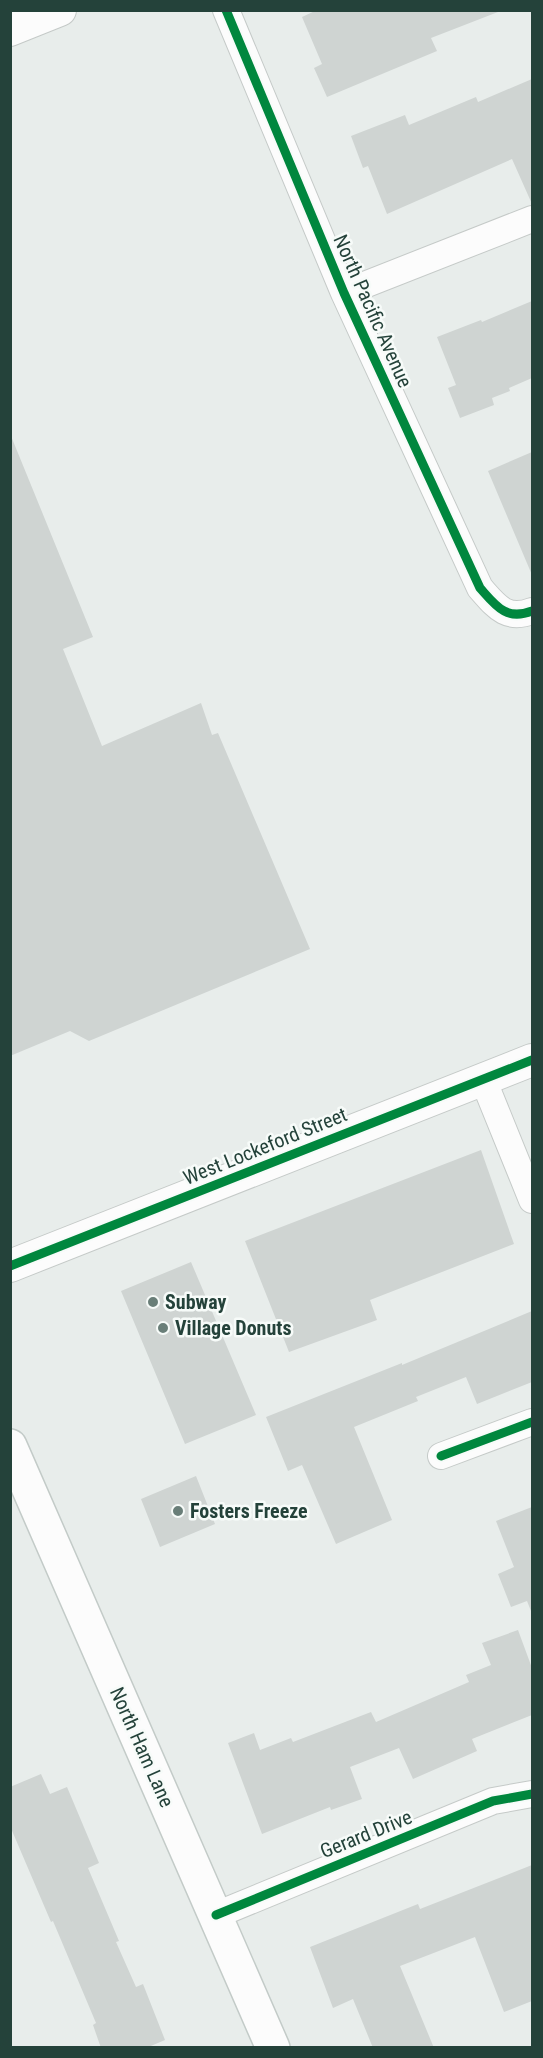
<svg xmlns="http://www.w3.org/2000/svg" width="543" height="2058" viewBox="0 0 543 2058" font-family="'Roboto Condensed',sans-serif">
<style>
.building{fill:#cfd4d2}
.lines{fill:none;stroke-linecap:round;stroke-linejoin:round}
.minor-casing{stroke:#c5cac8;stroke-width:28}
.tertiary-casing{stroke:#c5cac8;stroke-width:34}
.secondary-casing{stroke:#c3cbc8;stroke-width:36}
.minor{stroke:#fcfcfc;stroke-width:26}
.tertiary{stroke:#fcfcfc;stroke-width:32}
.secondary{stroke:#fcfcfc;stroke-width:33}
.cycleway-casing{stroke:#f7fbf9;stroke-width:13}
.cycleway{stroke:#00873e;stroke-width:9}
.poi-dot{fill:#697e78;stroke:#f7fbf9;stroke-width:2}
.labels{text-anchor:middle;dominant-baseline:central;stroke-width:5;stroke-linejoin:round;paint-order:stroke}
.street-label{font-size:20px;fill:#24423a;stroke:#f7fbf9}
.poi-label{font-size:20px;font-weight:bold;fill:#24423a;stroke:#f7fbf9;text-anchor:start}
</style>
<rect width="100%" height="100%" fill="#e8edeb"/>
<!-- building -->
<path class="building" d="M 317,10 L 497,10 L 498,12 L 431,38 L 437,51 L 327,97 L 314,68 L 322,64 L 302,17 Z
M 532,79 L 532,204 L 512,159 L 387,214 L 368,166 L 363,168 L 351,136 L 405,115 L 409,125 L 476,97 L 478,102 Z
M 532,301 L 532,378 L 509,388 L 510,391 L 492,398 L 494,405 L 460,418 L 448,388 L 456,385 L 437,337 L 481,320 L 482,322 Z
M 11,436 L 93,637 L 63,649 L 102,746 L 201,703 L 212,735 L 218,733 L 310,949 L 89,1041 L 70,1031 L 10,1056 Z
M 532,452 L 532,575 L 488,471 Z
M 481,1150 L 514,1244 L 370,1300 L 377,1320 L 289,1352 L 245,1241 Z
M 191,1262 L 256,1415 L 185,1444 L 121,1291 Z
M 532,1311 L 532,1382 L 477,1404 L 466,1377 L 416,1397 L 418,1401 L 354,1427 L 392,1520 L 336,1544 L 302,1465 L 288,1471 L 266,1417 L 402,1363 L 402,1365 Z
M 196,1476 L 215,1524 L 160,1547 L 141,1499 Z
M 532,1507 L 532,1610 L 531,1611 L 527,1601 L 511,1607 L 498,1574 L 514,1567 L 496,1521 Z
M 518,1630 L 532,1668 L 532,1715 L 472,1739 L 477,1751 L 413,1779 L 399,1748 L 350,1767 L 362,1799 L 331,1810 L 330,1807 L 262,1834 L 228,1743 L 254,1733 L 260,1750 L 291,1738 L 293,1742 L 371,1712 L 376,1722 L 469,1682 L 466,1675 L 491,1665 L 482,1643 Z
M 41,1774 L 50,1794 L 67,1787 L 99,1863 L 88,1868 L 119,1941 L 116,1942 L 136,1987 L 143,1984 L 165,2040 L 146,2048 L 101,2048 L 93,2025 L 96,2023 L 53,1921 L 51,1922 L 10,1826 L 10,1787 Z
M 532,1865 L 532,2001 L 504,2012 L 475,1937 L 400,1966 L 434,2048 L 373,2048 L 353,1999 L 333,2008 L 310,1947 L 418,1904 L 420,1909 Z"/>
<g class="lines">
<!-- minor casing -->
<g class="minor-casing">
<path id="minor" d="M 226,10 L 344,293 L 480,588 C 496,606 506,621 532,611
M 344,293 L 532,219
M 483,1079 L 532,1200
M 441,1456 L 532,1422
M 216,1915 L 493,1801 L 532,1794"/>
</g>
<!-- tertiary casing -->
<g class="tertiary-casing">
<path id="tertiary" d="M 10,30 L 60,10
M 10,1266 L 532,1060"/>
</g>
<!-- secondary casing -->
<g class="secondary-casing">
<path id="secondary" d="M 10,1446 L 273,2048"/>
</g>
<!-- minor -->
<use href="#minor" class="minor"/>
<!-- tertiary -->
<use href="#tertiary" class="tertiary"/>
<!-- secondary -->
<use href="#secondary" class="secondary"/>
<!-- cycleway casing -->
<g class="cycleway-casing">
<path id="cycleway" d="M 226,10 L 344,293 L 480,588 C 496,606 506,621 532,611
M 10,1266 L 532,1060
M 441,1456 L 532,1422
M 216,1915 L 493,1801 L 532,1794"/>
</g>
<!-- cycleway -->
<use href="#cycleway" class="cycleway"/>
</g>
<!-- markers -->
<g class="poi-dot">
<circle cx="153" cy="1302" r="6"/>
<circle cx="163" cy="1328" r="6"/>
<circle cx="178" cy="1511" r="6"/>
</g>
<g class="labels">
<!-- street labels -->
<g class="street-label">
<text transform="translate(373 311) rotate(66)">North Pacific Avenue</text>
<text transform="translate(265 1146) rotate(-22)">West Lockeford Street</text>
<text transform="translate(142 1747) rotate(66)">North Ham Lane</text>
<text transform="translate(366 1834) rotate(-22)">Gerard Drive</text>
</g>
<!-- poi labels -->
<g class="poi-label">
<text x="165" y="1302">Subway</text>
<text x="175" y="1328">Village Donuts</text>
<text x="190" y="1511">Fosters Freeze</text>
</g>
</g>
<!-- border -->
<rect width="543" height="2058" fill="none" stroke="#24423a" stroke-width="24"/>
</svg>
